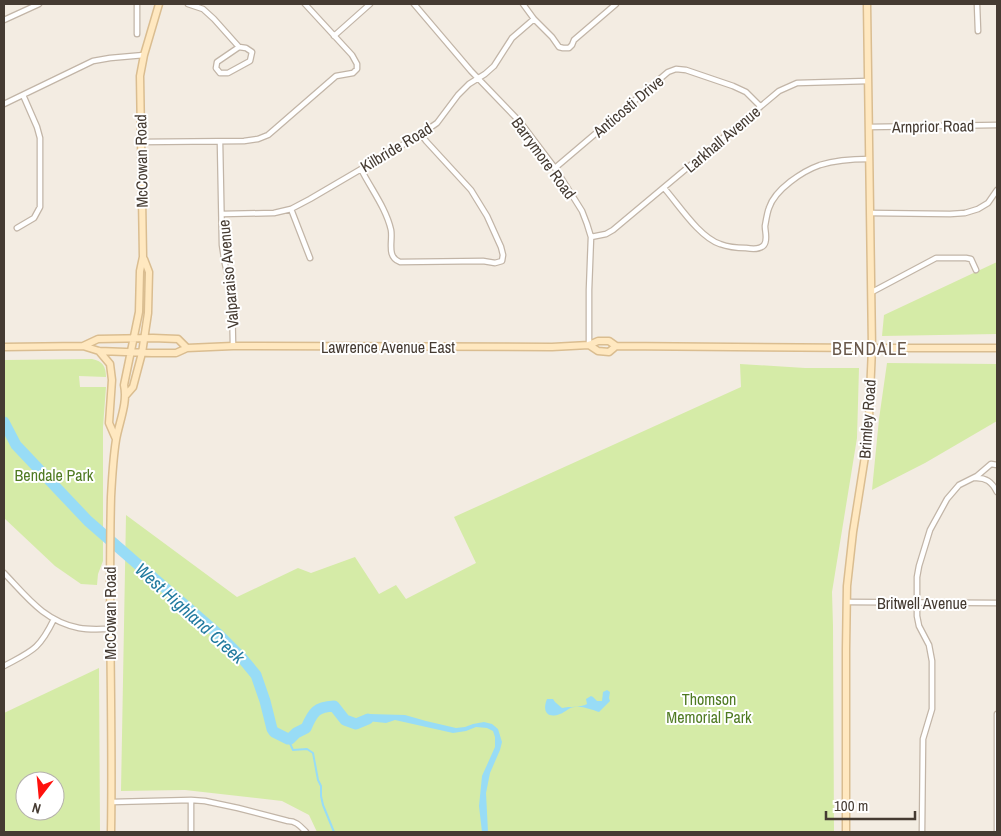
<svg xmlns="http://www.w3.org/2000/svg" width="1001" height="836" viewBox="0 0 1001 836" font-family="'Archivo Narrow',sans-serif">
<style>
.green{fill:#d5eba7;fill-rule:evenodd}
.water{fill:#98dcf6}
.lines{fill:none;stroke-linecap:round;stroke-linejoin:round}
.stream{stroke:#98dcf6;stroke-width:2}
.river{stroke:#98dcf6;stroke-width:11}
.street-casing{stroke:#c2b5a7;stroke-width:7}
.secondary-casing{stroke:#dabd90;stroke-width:9}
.street{stroke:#fff;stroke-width:4.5}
.secondary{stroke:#ffe8c0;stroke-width:6}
.labels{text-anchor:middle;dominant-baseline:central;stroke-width:4;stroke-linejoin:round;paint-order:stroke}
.street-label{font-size:16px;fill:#453b32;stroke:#fff}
.park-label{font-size:16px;fill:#4f7a22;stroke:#fff}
.neighbourhood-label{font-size:18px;letter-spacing:1px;fill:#685749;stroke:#fff}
.water-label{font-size:18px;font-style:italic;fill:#217a9f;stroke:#fff}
</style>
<rect width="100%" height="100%" fill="#f3ece2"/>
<!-- green -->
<path class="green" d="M 997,262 L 997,334 L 882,336 L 884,315 Z
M 92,359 C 103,361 106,367 106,377 L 79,376 L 80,387 L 106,387 L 103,427 L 103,561 L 98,574 L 97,585 L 81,584 L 55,566 L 4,518 L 4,360 Z
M 887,363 L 997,364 L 997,421 L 925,463 L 872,490 L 879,419 Z
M 740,364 L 805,368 L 859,368 L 857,438 L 832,592 L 833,626 L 834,832 L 317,832 L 309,815 L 282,801 L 185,790 L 121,791 L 126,515 L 237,597 L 298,568 L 311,573 L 355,557 L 379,594 L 396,585 L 406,599 L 476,563 L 454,517 L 741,387 Z
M 99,668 L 100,832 L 4,832 L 4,713 ZM 25,781 L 55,781 L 55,811 L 25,811 Z"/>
<!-- water -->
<path class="water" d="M 607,690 L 610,692 L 609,698 L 610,701 L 599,712 C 592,710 583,706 575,707 C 569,707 566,712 560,714 C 547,719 542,711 547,699 L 553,699 L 555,702 L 562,708 C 570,706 580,708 587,704 L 586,699 L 591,696 L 593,697 L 597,701 L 602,701 L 603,692 Z
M 369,714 L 405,715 L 426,721 L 456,728 L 465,727 L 473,724 L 484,722 L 492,724 L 498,729 L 502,742 L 500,750 L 490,773 L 486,793 L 488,832 L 482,832 L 479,806 L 482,776 L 495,747 L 495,737 L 493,731 L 487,728 L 476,727 L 466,731 L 453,733 L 395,720 L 386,723 L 367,721 Z"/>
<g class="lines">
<!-- stream -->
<path class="stream" d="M 288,739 L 293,750 L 307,749 L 313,753 L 318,780 L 321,786 L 321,796 L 323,805 L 334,832"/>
<!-- river -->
<path class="river" d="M 4,422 L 16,445 L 88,521 L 218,634 L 242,658 L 256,675 L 265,701 L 272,729 L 274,732 L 288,739 L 290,739 L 296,733 L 306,728 C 313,712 316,707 334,706 L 345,720 L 356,724 L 368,719"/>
<!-- street casing -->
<g class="street-casing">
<path id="street" d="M 137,4 L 137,34
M 188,4 L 203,9 L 214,19 L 239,47 L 246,48 L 252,52 L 250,61 L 228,73 L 220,73 L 216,68 L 217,62 L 239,47
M 414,4 L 471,71 L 521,123 L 555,168 L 582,211 L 587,224 L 591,237 L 589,290 L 589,345
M 523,4 L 534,19 L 552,37 L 559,47 L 563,48 L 569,48 L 572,45 L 574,40 L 616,4
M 977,4 L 978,31
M 4,20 L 39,4
M 334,36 L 370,4
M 4,104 L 93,61 L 110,58 L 144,55
M 869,127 L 997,125
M 141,142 L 244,141 L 258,139 L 268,135 L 275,129 L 336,76 L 353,73 L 357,69 L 357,64 L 352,55 L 305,4
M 220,142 L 222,245 L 225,264 L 230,285 L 232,296 L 233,346
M 555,168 L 668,72 L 676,69 L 686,70 L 733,86 L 746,92 L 760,106
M 361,169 C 371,189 386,208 391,230 C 393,241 386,257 400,262 L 483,261 L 495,263 L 502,261 L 503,255 L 501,247 L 487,216 L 471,190 L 426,141 L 421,134
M 664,188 C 679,205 699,237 720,244 C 728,247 738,248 746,248 C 752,249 760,250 764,245 C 768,240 765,232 765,226 C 766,221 767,213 769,208 C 775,189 803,171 820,165 C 836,160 853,159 869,159
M 291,209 L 310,258
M 870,213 L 950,214 L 965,213 L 978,209 L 988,203 L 997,190
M 222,214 L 274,213 L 291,209 L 310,199 L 421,134 L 437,123 L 458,95 L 469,84 L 485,74 L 494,66 L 512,38 L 534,19
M 17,228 L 34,218 L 40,207 L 40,138 L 37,127 L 23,95
M 591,237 L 606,234 L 613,230 L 779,91 L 797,83 L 868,81
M 872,292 L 936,258 L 966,258 L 971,259 L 976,270
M 974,478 C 986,477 992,482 997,492
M 4,573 C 27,597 44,621 79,628 C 89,630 100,629 110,629
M 847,602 L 997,603
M 4,666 C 32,651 39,650 54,619
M 191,800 L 191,832
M 112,802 L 191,800 L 205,801 L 238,808 L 288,821 C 296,821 300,826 306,832
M 922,832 L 923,739 L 932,709 L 932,661 L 929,645 L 919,626 L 917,616 L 917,577 L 919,566 L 930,530 L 947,499 L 959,485 L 977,476 L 991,464 L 997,465
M 997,832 L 997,714"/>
</g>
<!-- secondary casing -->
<g class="secondary-casing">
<path id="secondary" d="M 589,345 L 598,351 L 609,352 L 616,346
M 83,346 L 98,339 L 153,338 L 178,339 L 187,348
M 4,347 L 83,346 L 99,351 L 152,353 L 176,353 L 187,348 L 233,346 L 552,347 L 589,345 L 598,341 L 609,341 L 616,346 L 872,348 L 997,348
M 99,351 L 110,364 L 112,380 L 109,423 L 116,439
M 126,395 L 133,387 L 142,353 L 148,313 L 149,272 L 144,259
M 111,832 C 113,721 108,609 111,497 C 112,478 113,459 116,440 C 119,422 128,403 124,385 L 139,312 L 140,271 L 143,257 L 140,76 L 144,55 L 159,4
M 846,832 L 846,649 L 847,586 L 853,532 L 866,450 L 869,417 L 872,348 L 867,4"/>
</g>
<!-- street -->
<use href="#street" class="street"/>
<!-- secondary -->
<use href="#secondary" class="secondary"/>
</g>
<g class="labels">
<!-- street labels -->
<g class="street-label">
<text transform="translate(628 106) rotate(-40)">Anticosti Drive</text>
<text transform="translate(933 126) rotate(-1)">Arnprior Road</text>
<text transform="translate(722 139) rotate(-40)">Larkhall Avenue</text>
<text transform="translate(396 147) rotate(-31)">Kilbride Road</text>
<text transform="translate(544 158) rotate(54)">Barrymore Road</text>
<text transform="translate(141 161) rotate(-91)">McCowan Road</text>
<text transform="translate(228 274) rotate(-95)">Valparaiso Avenue</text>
<text x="388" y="347">Lawrence Avenue East</text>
<text transform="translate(867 419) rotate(-86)">Brimley Road</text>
<text x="922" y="603">Britwell Avenue</text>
<text transform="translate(110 613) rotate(-90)">McCowan Road</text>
</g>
<!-- park labels -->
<g class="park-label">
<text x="54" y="475">Bendale Park</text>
<text x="709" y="699">Thomson<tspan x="709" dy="18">Memorial Park</tspan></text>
</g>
<!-- neighbourhood labels -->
<g class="neighbourhood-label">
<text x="870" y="348">BENDALE</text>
</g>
<!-- water labels -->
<g class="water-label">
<text transform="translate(190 613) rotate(42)">West Highland Creek</text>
</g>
</g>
<!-- border -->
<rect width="1001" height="836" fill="none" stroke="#453b32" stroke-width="10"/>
<!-- north arrow -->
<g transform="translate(40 796) rotate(196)"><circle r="24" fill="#ffffff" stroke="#b5b1ad"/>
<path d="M0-4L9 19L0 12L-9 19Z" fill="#ff120d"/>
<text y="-8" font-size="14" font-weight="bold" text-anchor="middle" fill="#453b32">N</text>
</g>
<!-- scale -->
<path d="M826 811v8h89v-8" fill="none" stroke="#453b32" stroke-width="2.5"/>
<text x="834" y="811" font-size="15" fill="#453b32" stroke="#ffffff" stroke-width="4" paint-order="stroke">100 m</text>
</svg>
